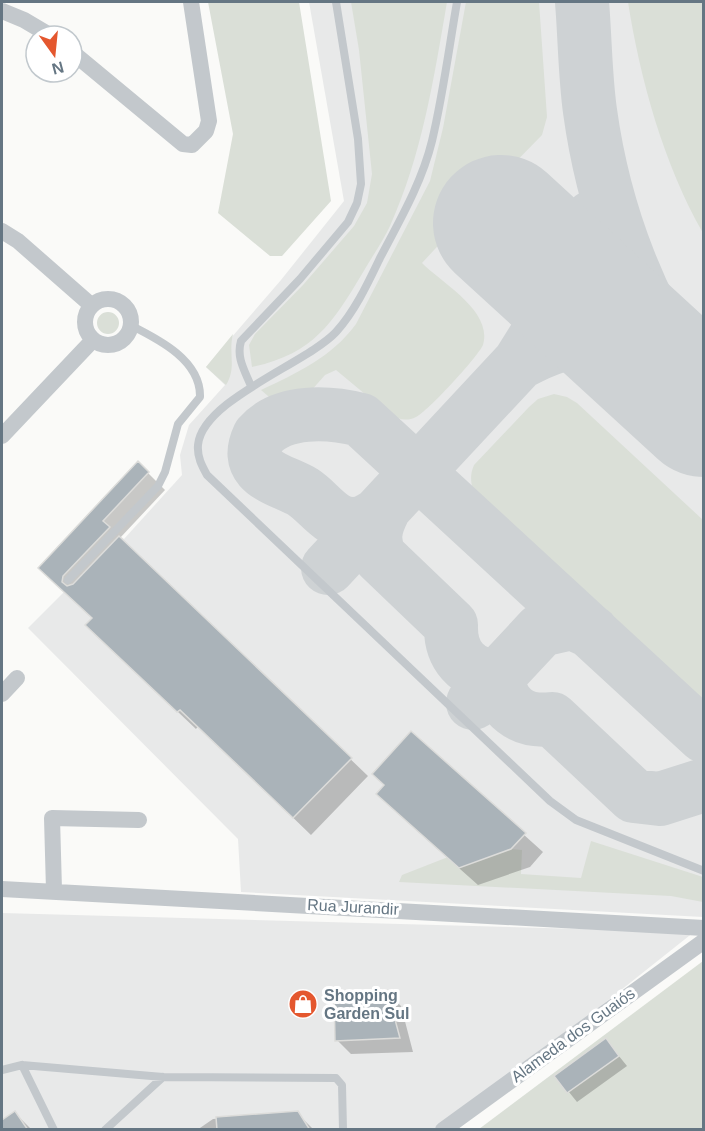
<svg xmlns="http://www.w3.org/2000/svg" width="705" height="1131" viewBox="0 0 705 1131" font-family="Helvetica,sans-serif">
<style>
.built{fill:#e8e9e9}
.green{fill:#dadfd7}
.shadow{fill:#0003}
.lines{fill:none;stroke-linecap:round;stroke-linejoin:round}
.taxiway{stroke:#ced2d4;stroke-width:54}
.runway{stroke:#ced2d4;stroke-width:136}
.building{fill:#aab3b9;stroke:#dcdcda;stroke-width:1.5}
.service{stroke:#c3c8cc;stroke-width:8}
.minor{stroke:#c3c8cc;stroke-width:16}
.labels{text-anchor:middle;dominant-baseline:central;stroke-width:6;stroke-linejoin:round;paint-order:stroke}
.street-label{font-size:16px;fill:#657683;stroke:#fff}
.poi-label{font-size:16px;font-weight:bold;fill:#657683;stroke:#fff;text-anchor:start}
</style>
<rect width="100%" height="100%" fill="#fafaf8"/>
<!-- built -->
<path class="built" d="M 309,2 L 703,2 L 703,917 L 241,892 L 238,839 L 28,628 L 120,536 L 124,539 L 182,475 L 180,455 L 189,425 L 225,385 L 206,367 L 281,280 L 344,201 Z
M 2,913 L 694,932 L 514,1075 L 439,1129 L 2,1130 Z"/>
<!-- green -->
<path class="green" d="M 208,2 L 299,2 L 331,201 L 282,256 L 270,256 L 218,213 L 233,134 Z
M 351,2 L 447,2 C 434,78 422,155 390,226 C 382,243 371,258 362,274 C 332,324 313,354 252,367 L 249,345 L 255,334 L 303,285 L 354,226 L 367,203 L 372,174 L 359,50 Z
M 466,2 L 539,2 L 547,117 L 542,135 L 496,182 L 477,168 L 441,208 L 460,222 L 422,263 C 443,284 493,311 483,345 C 477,358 427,412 416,417 C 406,422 398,419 389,414 L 336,370 L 325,375 L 310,392 L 275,402 L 261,390 C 297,373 332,357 356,324 L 430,181 L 443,128 Z
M 628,2 L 703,2 L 703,233 C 664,165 640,79 628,2 Z
M97 323a11 11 0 1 1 22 0a11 11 0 1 1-22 0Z
M 233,334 C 228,354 237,367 226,385 L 206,367 Z
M 554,394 L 567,397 L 577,403 L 703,520 L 703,710 L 479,502 C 472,489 468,479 474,465 L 529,407 L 538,399 Z
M 591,841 L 703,877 L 703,902 L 671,896 L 399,882 L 402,875 L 448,857 L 459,868 L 511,849 L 522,850 L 521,874 L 581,878 Z
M 703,961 L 703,1129 L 479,1129 Z"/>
<!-- shadow -->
<path class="shadow" d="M 138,463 L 165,490 L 120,538 L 368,776 L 311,835 L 198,726 L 196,729 L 104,642 L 93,619 L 40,568 Z
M 411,733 L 543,852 L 530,867 L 478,885 L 396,812 L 386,786 Z
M 387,992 L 401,1006 L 413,1052 L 351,1054 L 337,1040 Z
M 606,1040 L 627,1066 L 577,1102 L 556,1076 Z
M 15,1113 L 32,1130 L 2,1130 L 2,1122 Z
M 297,1113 L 314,1130 L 197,1130 L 213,1119 Z"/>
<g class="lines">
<!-- taxiway -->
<path class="taxiway" d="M 582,2 C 585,38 585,75 590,111 C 604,213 642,313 704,397
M 592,217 L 602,316
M 563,280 L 549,315 L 519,363 C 580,330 599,339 658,367
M 383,511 C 374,517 365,524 353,524 C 331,524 320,503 303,492 C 281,479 241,474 259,436 C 282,409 329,412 361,420 L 704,736
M 383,511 C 375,527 372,540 380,557 L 451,625 C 450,655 467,675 497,676 C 501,707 521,723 552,719 L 634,796 L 660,799 L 704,785
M 328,568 L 519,363
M 473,703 L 541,630 L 572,623 L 592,632"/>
<!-- runway -->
<path class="runway" d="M 501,223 L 704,409"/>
</g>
<!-- building -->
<path class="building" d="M 138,461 L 149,472 L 103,521 L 110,527 L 63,576 L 62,582 L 67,586 L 73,584 L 119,536 L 352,758 L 293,818 L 180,710 L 177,712 L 85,625 L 92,618 L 38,568 Z
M 411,731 L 526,833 L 511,849 L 459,868 L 376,794 L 384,785 L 372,774 Z
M 387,990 L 400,1038 L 335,1041 L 334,992 Z
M 606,1038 L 619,1056 L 567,1093 L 554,1076 Z
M 15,1111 L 28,1130 L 2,1130 L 2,1120 Z
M 298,1111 L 310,1130 L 217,1130 L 216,1117 Z"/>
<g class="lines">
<!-- service -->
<path class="service" d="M 457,2 C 449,48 443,95 432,141 C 422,182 400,220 380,258 C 368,283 355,311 336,332 C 307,363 202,400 198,445 C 197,457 202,466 207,475 L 550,801 L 576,820 L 704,871
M 251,386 C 245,371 236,358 241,341 L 300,279 L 348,222 L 357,203 L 361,184 L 358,139 L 336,2
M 68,580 L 158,486 L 165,472 L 178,424 L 200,397 C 201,361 160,340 132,326
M 22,1065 L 54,1130
M 2,1070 L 22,1065 L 163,1077 L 336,1078 L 342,1085 L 343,1130
M 105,1130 L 163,1077"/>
<!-- minor -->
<path class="minor" d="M 2,11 L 24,20 L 51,36
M 72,52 L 183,144 L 192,145 L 206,131 L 209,121 L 191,2
M 2,231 L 18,241 L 91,305
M85 322a23 23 0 1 1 46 0a23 23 0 1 1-46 0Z
M 2,436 L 93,340
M 2,694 L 17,678
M 2,889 L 704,928
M 54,890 L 52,818 L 139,820
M 443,1130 L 704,941"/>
</g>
<!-- icons -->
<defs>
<g id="shop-disc" transform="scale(1.5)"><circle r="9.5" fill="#e4572e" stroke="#fff"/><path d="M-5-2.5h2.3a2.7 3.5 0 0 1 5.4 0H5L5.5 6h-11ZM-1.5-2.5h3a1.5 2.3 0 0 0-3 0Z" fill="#fff"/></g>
</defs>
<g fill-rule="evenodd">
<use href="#shop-disc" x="303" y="1004"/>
</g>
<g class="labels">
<!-- street labels -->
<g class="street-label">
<text transform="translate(353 907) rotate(3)">Rua Jurandir</text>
<text transform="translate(573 1035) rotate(-36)">Alameda dos Guaiós</text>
</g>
<!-- poi labels -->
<g class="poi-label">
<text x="324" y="995">Shopping<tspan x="324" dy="18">Garden Sul</tspan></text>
</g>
</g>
<!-- border -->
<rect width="705" height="1131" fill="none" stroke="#657683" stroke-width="6"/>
<!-- north arrow -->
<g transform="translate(54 54) rotate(165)"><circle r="28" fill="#ffffff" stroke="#c1c8cd" stroke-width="1.5"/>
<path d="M0-4.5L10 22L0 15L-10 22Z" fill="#e4572e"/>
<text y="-9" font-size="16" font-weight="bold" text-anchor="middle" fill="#657683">N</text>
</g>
</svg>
